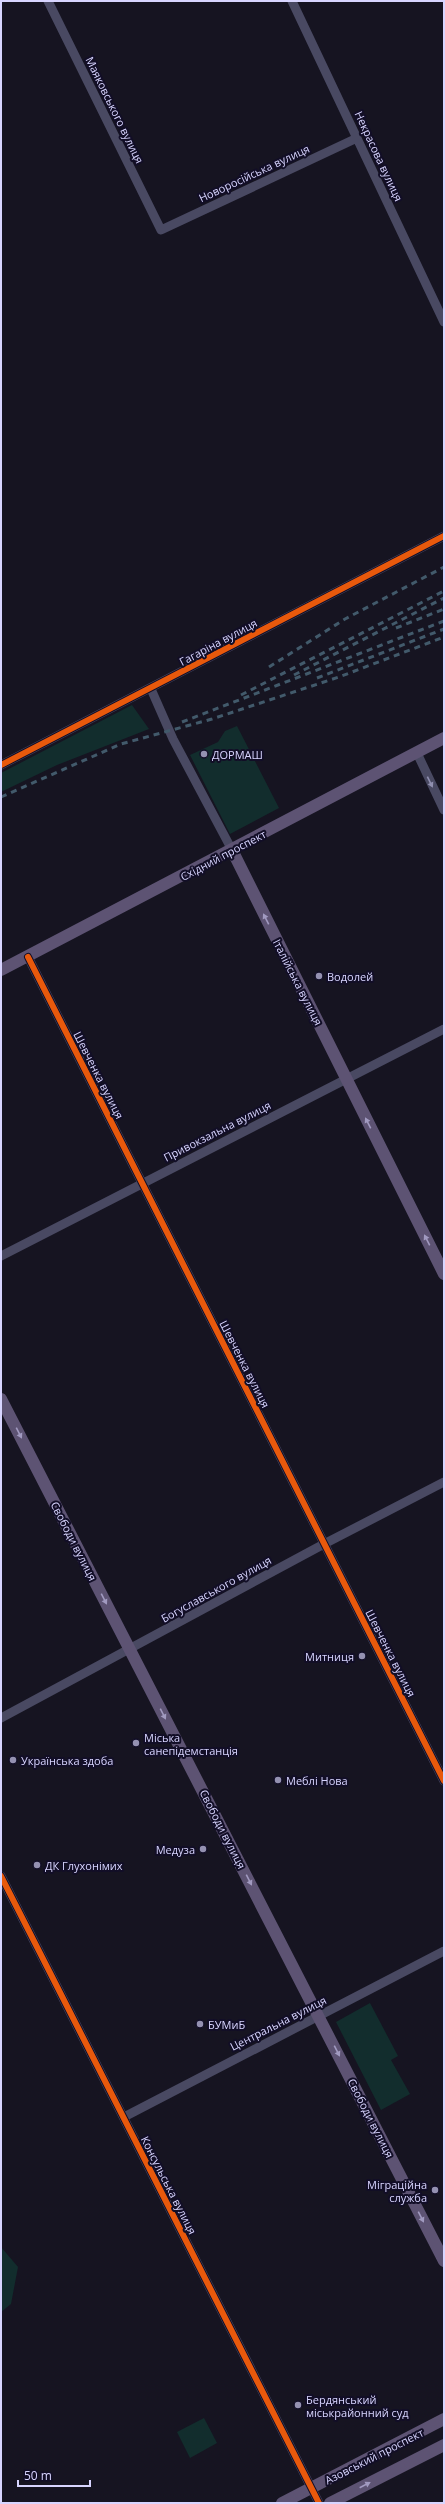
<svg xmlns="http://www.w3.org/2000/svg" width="445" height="2504" viewBox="0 0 445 2504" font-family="'Open Sans',sans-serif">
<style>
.green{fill:#122d2d}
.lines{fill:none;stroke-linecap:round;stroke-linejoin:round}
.minor{stroke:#494962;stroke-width:9}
.major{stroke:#5d5373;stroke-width:12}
.rail{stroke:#425a6b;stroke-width:3;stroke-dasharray:6 5;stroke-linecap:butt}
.cycleway-casing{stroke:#120e27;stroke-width:8}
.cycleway{stroke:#e8590c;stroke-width:6}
.oneway{fill:#908fb0}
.oneway2{fill:#a19ac0}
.poi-dot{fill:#9491b1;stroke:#120e27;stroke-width:1.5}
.labels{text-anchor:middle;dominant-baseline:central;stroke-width:4;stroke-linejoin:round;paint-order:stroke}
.street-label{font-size:11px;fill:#d8d5ff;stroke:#120e27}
.poi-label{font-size:11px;fill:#d8d5ff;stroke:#120e27;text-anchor:start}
</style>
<rect width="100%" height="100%" fill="#161421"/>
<!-- green -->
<path class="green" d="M 132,705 L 149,729 L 57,765 L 1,792 L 1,773 Z
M 237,726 L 279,808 L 230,834 L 190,755 L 218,742 L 225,731 Z
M 370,2003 L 398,2056 L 391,2060 L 410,2094 L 381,2110 L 336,2022 Z
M 1,2247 L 18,2267 L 11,2304 L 1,2312 Z
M 204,2418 L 217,2443 L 190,2458 L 177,2432 Z"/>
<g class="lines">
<!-- minor -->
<path class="minor" d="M 48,1 L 161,230 L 357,138
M 292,1 L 444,322
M 151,689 L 173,739 L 232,850
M 417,753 L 444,810
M 1,765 L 444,536
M 28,957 L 444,1781
M 1,1256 L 444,1029
M 1,1718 L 324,1544 L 444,1482
M 1,1876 L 319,2503
M 124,2117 L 444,1951"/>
<!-- major -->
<path class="major" d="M 232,850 L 444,1274
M 1,970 L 444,738
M 1,1399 L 444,2261
M 282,2503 L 444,2419
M 330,2503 L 444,2445"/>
<!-- rail -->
<path class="rail" d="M 396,628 L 444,609
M 269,667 L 345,619 L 444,567
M 294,675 L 444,598
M 317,678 L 444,629
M 241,695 L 444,591
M 182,722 L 444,621
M 1,797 L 121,744 L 212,719 L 339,677 L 444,637"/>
<!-- cycleway casing -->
<g class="cycleway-casing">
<path id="cycleway" d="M 1,765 L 444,536
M 28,957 L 444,1781
M 1,1876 L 319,2503"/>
</g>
<!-- cycleway -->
<use href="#cycleway" class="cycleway"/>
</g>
<!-- one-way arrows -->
<defs><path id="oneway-solid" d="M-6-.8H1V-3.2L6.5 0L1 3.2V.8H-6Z"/></defs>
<use class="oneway" href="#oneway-solid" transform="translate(430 782) rotate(64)"/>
<g class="oneway2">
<use href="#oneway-solid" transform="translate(266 919) rotate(-117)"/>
<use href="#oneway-solid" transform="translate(368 1123) rotate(-117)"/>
<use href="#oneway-solid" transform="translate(427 1240) rotate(-117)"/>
<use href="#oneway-solid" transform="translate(19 1433) rotate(63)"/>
<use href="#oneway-solid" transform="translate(104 1599) rotate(63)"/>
<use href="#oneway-solid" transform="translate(163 1714) rotate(63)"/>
<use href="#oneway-solid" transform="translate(249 1880) rotate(63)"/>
<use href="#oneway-solid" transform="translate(337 2051) rotate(63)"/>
<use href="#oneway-solid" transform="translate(421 2217) rotate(63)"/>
<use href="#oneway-solid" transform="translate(365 2485) rotate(-27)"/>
</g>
<!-- markers -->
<g class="poi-dot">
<circle cx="204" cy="754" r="4"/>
<circle cx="319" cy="976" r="4"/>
<circle cx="362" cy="1656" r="4"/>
<circle cx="136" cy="1743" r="4"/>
<circle cx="13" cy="1760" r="4"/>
<circle cx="278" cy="1780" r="4"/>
<circle cx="203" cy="1849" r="4"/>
<circle cx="37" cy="1865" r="4"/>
<circle cx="200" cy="2024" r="4"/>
<circle cx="435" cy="2190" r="4"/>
<circle cx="298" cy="2405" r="4"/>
</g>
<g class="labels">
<!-- street labels -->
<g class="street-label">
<text transform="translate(115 110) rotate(64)">Маяковського вулиця</text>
<text transform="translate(379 156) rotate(65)">Некрасова вулиця</text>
<text transform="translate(254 173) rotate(-25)">Новоросійська вулиця</text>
<text transform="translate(218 642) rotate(-28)">Гагаріна вулиця</text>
<text transform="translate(223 855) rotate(-28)">Східний проспект</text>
<text transform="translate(298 982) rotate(63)">Італійська вулиця</text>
<text transform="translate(99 1075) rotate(63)">Шевченка вулиця</text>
<text transform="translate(217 1131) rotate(-27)">Привокзальна вулиця</text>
<text transform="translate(245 1364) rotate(63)">Шевченка вулиця</text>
<text transform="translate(74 1541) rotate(63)">Свободи вулиця</text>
<text transform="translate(216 1589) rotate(-29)">Богуславського вулиця</text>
<text transform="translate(391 1653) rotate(63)">Шевченка вулиця</text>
<text transform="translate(223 1829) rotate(63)">Свободи вулиця</text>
<text transform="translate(278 2023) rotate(-27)">Центральна вулиця</text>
<text transform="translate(371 2118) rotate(63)">Свободи вулиця</text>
<text transform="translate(169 2185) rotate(63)">Консульська вулиця</text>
<text transform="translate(374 2456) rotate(-27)">Азовський проспект</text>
</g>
<!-- poi labels -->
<g class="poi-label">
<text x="212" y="754">ДОРМАШ</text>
<text x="327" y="976">Водолей</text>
<text x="354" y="1656" text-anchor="end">Митниця</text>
<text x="144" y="1737">Міська<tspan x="144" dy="13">санепідемстанція</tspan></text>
<text x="21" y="1760">Українська здоба</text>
<text x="286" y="1780">Меблі Нова</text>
<text x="195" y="1849" text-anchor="end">Медуза</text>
<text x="45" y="1865">ДК Глухонімих</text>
<text x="208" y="2024">БУМиБ</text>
<text x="427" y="2184" text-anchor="end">Міграційна<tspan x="427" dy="13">служба</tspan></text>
<text x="306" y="2399">Бердянський<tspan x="306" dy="13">міськрайонний суд</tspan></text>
</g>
</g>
<!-- border -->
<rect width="445" height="2504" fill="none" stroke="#d8d5ff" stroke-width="4"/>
<!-- scale -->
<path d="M18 2480v6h72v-6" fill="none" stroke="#d8d5ff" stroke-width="2"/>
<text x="24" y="2480" font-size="12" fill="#d8d5ff" stroke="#120e27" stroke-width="3" paint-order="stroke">50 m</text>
</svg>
